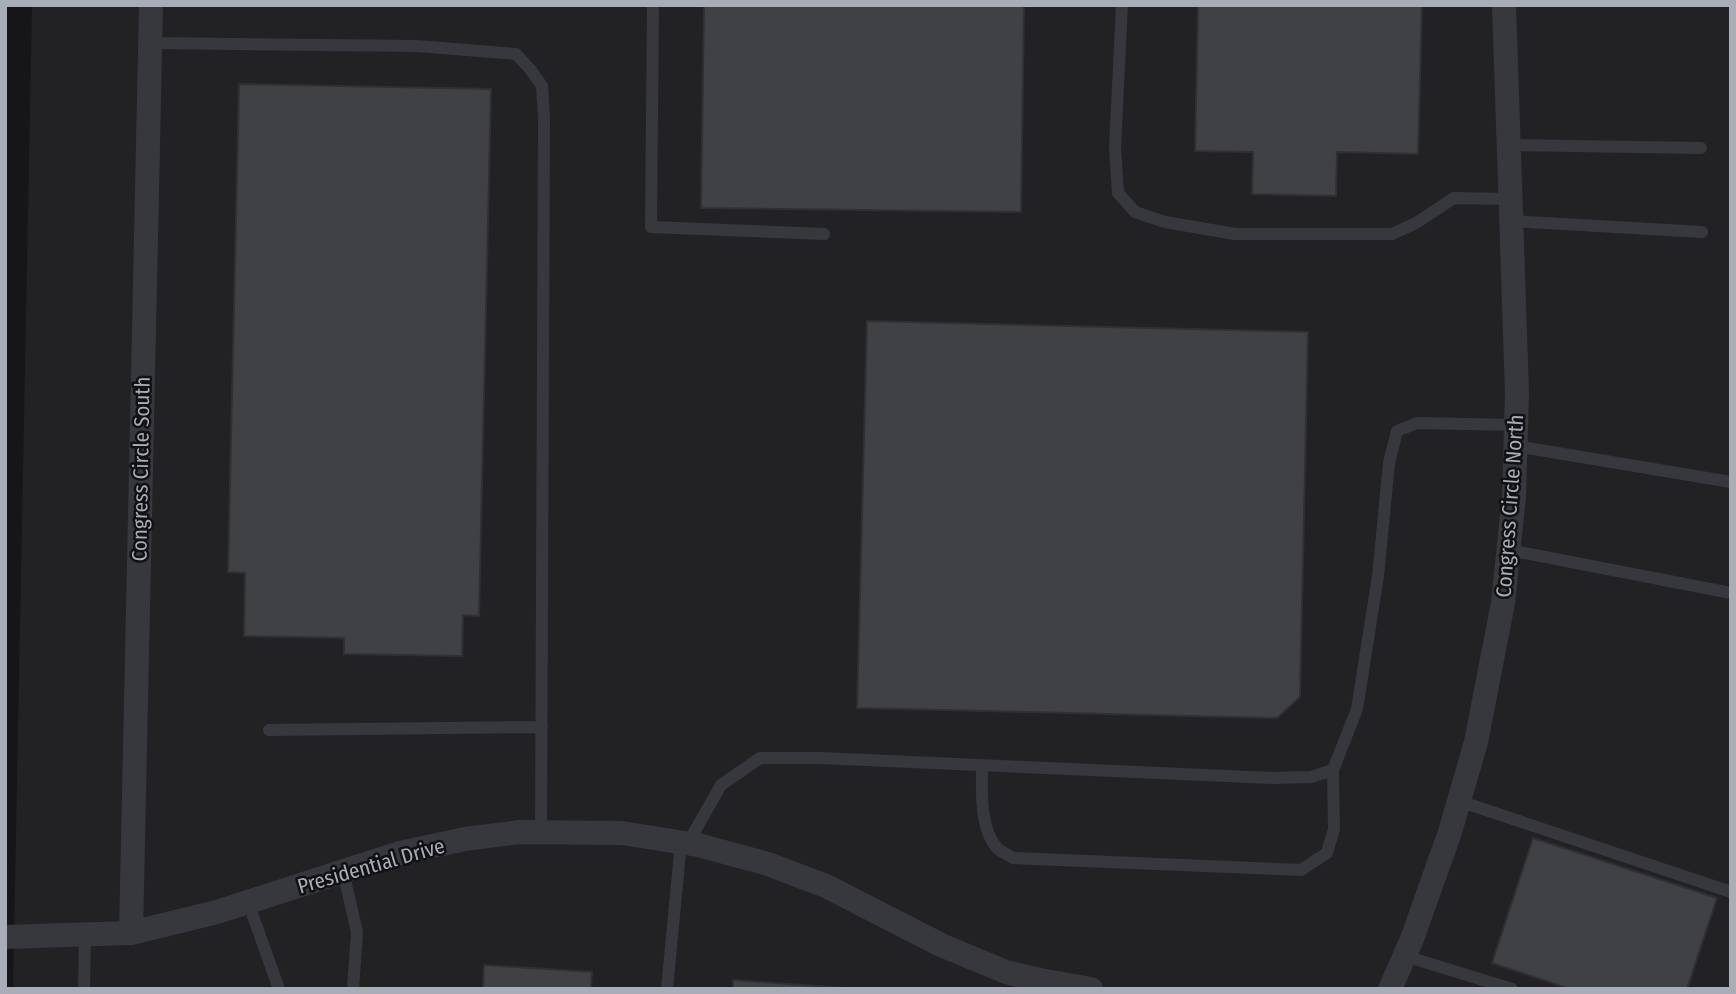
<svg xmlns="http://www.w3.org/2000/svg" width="1736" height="994" viewBox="0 0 1736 994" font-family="'Fira Sans Condensed',sans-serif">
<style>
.built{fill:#222225}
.building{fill:#404145;stroke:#303034;stroke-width:2}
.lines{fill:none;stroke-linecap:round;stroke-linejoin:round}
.service{stroke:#37383d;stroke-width:12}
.minor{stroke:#37383d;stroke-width:24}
.labels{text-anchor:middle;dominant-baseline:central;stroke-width:5;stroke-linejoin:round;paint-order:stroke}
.street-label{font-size:21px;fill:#a8adb8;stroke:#111113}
</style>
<rect width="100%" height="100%" fill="#161618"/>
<!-- built -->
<path class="built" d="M 32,5 L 1731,5 L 1731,989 L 13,989 Z"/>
<!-- building -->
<path class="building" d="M 704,5 L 1024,5 L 1021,212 L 701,208 Z
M 1198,5 L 1422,5 L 1418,154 L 1337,152 L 1336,196 L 1252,194 L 1253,152 L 1195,151 Z
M 239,84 L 491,89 L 479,616 L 463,615 L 462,656 L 344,654 L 344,638 L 244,636 L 245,573 L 228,572 Z
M 867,321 L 1308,332 L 1300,697 L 1277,718 L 857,708 Z
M 1533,838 L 1717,898 L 1687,989 L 1570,989 L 1492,963 Z
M 484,965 L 592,972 L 591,989 L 483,989 Z
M 733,980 L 843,988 L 843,989 L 733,989 Z"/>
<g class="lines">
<!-- service -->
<path class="service" d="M 653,5 L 651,227 L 824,234
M 1122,5 L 1115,147 L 1118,193 L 1135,212 L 1165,222 L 1235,234 L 1392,234 L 1416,223 L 1454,198 L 1511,199
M 151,43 L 417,46 L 516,54 L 530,69 L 542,86 L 544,119 L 541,832
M 1509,145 L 1701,148
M 1512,221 L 1702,232
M 1516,446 L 1731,482
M 1509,550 L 1731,593
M 269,730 L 542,727
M 982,765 C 982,790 979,829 998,849 C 1002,852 1008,855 1013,858 L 1301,870 L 1327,853 L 1334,829 L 1333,770
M 1459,801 L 1731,892
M 688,843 L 721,785 L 760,758 L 821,758 L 1273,778 L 1311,777 L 1333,770 L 1357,709 L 1378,576 L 1389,463 L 1397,431 L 1417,423 L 1516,425
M 343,871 L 357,932 L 353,989
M 248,902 L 279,989
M 1405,956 L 1512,989
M 84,989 L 85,934
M 667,989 L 681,842"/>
<!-- minor -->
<path class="minor" d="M 131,933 L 151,5
M 5,937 L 131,933 L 217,912 L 400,853 L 465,839 L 520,832 L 622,833 L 698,845 L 768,864 L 826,886 L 941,945 L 1006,972 L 1040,980 L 1091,989
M 1390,989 L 1412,939 L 1450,832 L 1476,742 L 1503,603 L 1514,496 L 1517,393 L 1504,5"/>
</g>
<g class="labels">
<!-- street labels -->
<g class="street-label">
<text transform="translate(141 469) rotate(-89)">Congress Circle South</text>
<text transform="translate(1510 506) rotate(-86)">Congress Circle North</text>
<text transform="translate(371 866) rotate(-16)">Presidential Drive</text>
</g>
</g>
<!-- border -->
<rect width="1736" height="994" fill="none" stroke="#a8adb8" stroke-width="14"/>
</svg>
